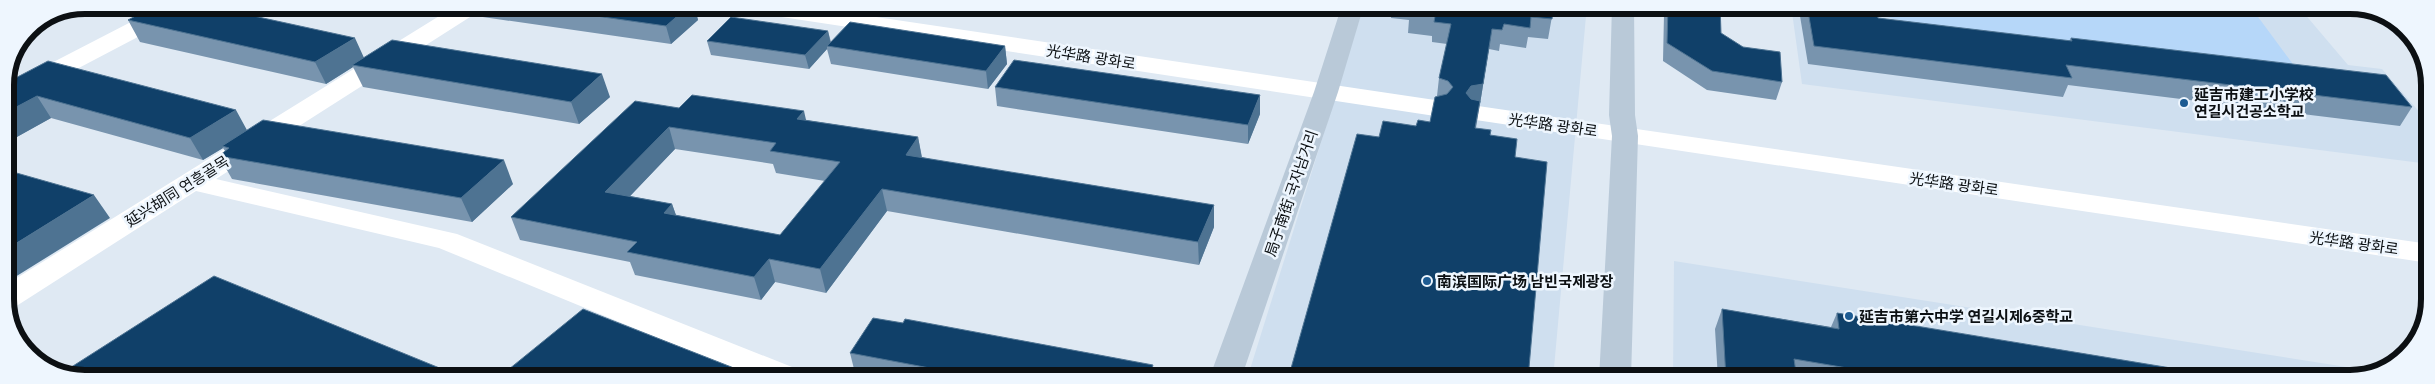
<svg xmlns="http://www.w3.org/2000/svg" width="2435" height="384" viewBox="0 0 2435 384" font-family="'IBM Plex Sans','Noto Sans SC','Noto Sans KR',sans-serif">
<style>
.built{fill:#cfdfef}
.green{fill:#b6d7f9}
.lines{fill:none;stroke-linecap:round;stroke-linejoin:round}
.minor{fill:#fff;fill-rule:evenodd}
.tertiary{fill:#fff;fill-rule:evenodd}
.secondary{fill:#b9c9d8;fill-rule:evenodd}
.wall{fill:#7894ae;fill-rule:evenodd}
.shaded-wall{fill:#4e7392}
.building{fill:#104069;stroke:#4e7392;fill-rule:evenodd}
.poi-dot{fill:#1d5b92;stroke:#eef6fe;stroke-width:2}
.labels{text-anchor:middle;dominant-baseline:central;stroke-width:5;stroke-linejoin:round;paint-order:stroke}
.street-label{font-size:15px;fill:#0c1013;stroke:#eef6fe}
.poi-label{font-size:15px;font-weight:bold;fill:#0c1013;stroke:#eef6fe;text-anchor:start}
.rim{fill:none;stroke:#0c1013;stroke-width:6}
</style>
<rect width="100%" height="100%" fill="#dfe9f3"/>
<!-- built -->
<path class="built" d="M 1364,5 L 1587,5 L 1553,379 L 1247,379 Z
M 1791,5 L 2298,6 L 2348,65 L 2382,69 L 2429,123 L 2429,164 L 1802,84 Z
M 1674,261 L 2372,371 L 2350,379 L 1673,379 Z"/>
<!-- green -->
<path class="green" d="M 1853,6 L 2250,6 L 2301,75 L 1915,24 L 1854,9 Z"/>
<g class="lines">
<!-- minor -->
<path class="minor" d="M 457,5 L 484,5 L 481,10 L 216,179 L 457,234 L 802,371 L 807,379 L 758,379 L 439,248 L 196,191 L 18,305 L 8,308 L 7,284 Z
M 166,6 L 174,8 L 177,13 L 174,18 L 14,102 L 5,104 L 5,87 L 158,8 Z"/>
<!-- tertiary -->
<path class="tertiary" d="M 737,5 L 795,5 L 1435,100 L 1444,103 L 1448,108 L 1444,113 L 1435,116 L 748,12 L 740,10 Z
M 1478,106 L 2429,244 L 2429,263 L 1469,119 L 1465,114 L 1469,109 Z"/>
<!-- secondary -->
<path class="secondary" d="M 1342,5 L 1364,5 L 1338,92 L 1241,379 L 1209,379 L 1314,92 Z
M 1612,5 L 1634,5 L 1635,115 L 1638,136 L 1631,379 L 1599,379 L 1612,136 L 1609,115 Z"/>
</g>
<!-- wall -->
<path class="wall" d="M 472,5 L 694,5 L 698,20 L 671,44 L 476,16 Z
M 1392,5 L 1554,5 L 1548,39 L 1528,37 L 1526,48 L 1500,44 L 1499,51 L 1489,49 L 1476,128 L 1379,137 L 1430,122 L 1437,96 L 1439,78 L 1447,44 L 1432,42 L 1432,36 L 1408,33 L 1409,20 L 1391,18 Z
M 1666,5 L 1720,5 L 1721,33 L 1782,82 L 1776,100 L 1707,90 L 1663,61 L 1664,14 Z
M 1803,5 L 1863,6 L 1878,18 L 2069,41 L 2071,38 L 2412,107 L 2400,126 L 2068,85 L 2063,97 L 1808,64 L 1800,16 Z
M 128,20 L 364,58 L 610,97 L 579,124 L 363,87 L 353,67 L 326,84 L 140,42 Z
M 828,31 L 831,42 L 1005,46 L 1007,64 L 988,89 L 831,64 L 827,49 L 809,69 L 711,55 L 707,41 Z
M 5,85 L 247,130 L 513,184 L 472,222 L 232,179 L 219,156 L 225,151 L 223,148 L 203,160 L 51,118 L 6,143 Z
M 995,87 L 1260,114 L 1248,144 L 997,106 Z
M 679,108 L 806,120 L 918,137 L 922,157 L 1214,227 L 1199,265 L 887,211 L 826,293 L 775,282 L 761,300 L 635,275 L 630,262 L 520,240 L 511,217 ZM 675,149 L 773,164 L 776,173 L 825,181 L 780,235 L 676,215 L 672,204 L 630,196 Z
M 1722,309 L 1831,327 L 1837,313 L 2182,379 L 1718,379 L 1715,329 Z
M 850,353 L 1154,379 L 884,379 L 855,373 Z"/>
<!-- shaded-wall -->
<path class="shaded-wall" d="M 690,5 L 694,5 L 698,20 L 671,44 L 666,26 Z
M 1492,29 L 1480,104 L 1468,107 L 1466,93 Z
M 828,31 L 831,45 L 827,46 L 827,49 L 809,69 L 805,55 Z
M 355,38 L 365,60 L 352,65 L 353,67 L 326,84 L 315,62 Z
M 1005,46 L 1007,64 L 988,89 L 986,71 Z
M 602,74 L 610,97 L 579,124 L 571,102 Z
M 1260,95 L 1260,114 L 1248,144 L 1248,125 Z
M 37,96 L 51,118 L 6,143 L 5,113 Z
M 236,110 L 248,132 L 222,146 L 223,148 L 203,160 L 190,138 Z
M 804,111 L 809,133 L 797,119 Z
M 669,127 L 675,149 L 613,214 L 605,192 Z
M 918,137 L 922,159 L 906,155 Z
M 504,160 L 513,184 L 472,222 L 461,198 Z
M 882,189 L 887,211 L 826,293 L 820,269 Z
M 94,195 L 110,218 L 7,282 L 7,249 Z
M 672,204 L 680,227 L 664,213 Z
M 1214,205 L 1214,227 L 1199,265 L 1198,242 Z
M 769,259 L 775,282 L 761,300 L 754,277 Z
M 1153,365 L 1154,379 L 1147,379 Z"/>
<!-- building -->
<path class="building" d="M 156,5 L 203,5 L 355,38 L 315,62 L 128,20 Z
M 519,5 L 690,5 L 666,26 Z
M 1412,5 L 1554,5 L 1552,19 L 1531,17 L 1530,28 L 1504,24 L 1502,30 L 1492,29 L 1483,84 L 1471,86 L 1466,93 L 1471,99 L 1480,101 L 1475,128 L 1491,130 L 1490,135 L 1517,139 L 1515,157 L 1547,162 L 1528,379 L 1288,379 L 1357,134 L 1379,137 L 1383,121 L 1416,126 L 1418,120 L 1430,122 L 1435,97 L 1447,94 L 1453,87 L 1448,81 L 1439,78 L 1451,24 L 1434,22 L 1435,16 L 1410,13 Z
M 1668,5 L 1720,5 L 1721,33 L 1743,47 L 1780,52 L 1782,82 L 1712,71 L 1667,43 Z
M 1807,5 L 1863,6 L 1875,7 L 1878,18 L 2072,41 L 2071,38 L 2386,75 L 2412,107 L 2066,65 L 2072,78 L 1814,46 Z
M 731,17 L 828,31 L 805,55 L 707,41 Z
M 850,22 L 1005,46 L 986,71 L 827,46 Z
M 392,40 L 602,74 L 571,102 L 352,65 Z
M 1014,60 L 1260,95 L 1248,125 L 995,87 Z
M 48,61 L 236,110 L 190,138 L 37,96 L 5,113 L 6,83 Z
M 692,95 L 804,111 L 797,119 L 918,137 L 906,155 L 1214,205 L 1198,242 L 882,189 L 820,269 L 769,259 L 754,277 L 627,252 L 637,242 L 511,217 L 635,101 L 679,108 ZM 669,127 L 776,143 L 770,151 L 840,162 L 780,235 L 664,213 L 672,204 L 605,192 Z
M 263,120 L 504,160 L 461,198 L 219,156 L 229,148 L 222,146 Z
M 6,170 L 94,195 L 7,249 Z
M 214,276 L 464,378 L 75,378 L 62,373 Z
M 583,309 L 762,379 L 498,378 Z
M 1722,309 L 1839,329 L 1837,313 L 2177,369 L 2182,379 L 1912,379 L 1794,359 L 1797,379 L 1726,379 Z
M 873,318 L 903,323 L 905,319 L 1153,365 L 1147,379 L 988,379 L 850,353 Z"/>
<!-- markers -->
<g class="poi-dot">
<circle cx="2184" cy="103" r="5"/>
<circle cx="1427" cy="281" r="5"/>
<circle cx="1849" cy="316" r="5"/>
</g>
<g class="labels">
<!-- street labels -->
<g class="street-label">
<text transform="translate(1091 57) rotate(9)">光华路 광화로</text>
<text transform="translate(1553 125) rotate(8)">光华路 광화로</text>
<text transform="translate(1954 184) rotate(8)">光华路 광화로</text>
<text transform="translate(177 191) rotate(-32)">延兴胡同 연흥골목</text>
<text transform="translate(1291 193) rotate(-71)">局子南街 국자남거리</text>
<text transform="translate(2354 243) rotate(8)">光华路 광화로</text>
</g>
<!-- poi labels -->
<g class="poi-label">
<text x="2194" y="94">延吉市建工小学校<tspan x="2194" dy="17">연길시건공소학교</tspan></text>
<text x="1437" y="281">南滨国际广场 남빈국제광장</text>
<text x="1859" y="316">延吉市第六中学 연길시제6중학교</text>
</g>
</g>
<!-- crop -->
<path d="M0 0H2435V384H0ZM85 14H2350A71 71 0 0 1 2421 85V299A71 71 0 0 1 2350 370H85A71 71 0 0 1 14 299V85A71 71 0 0 1 85 14Z" fill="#eef6fe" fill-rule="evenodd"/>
<path class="rim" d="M85 14H2350A71 71 0 0 1 2421 85V299A71 71 0 0 1 2350 370H85A71 71 0 0 1 14 299V85A71 71 0 0 1 85 14Z"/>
</svg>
